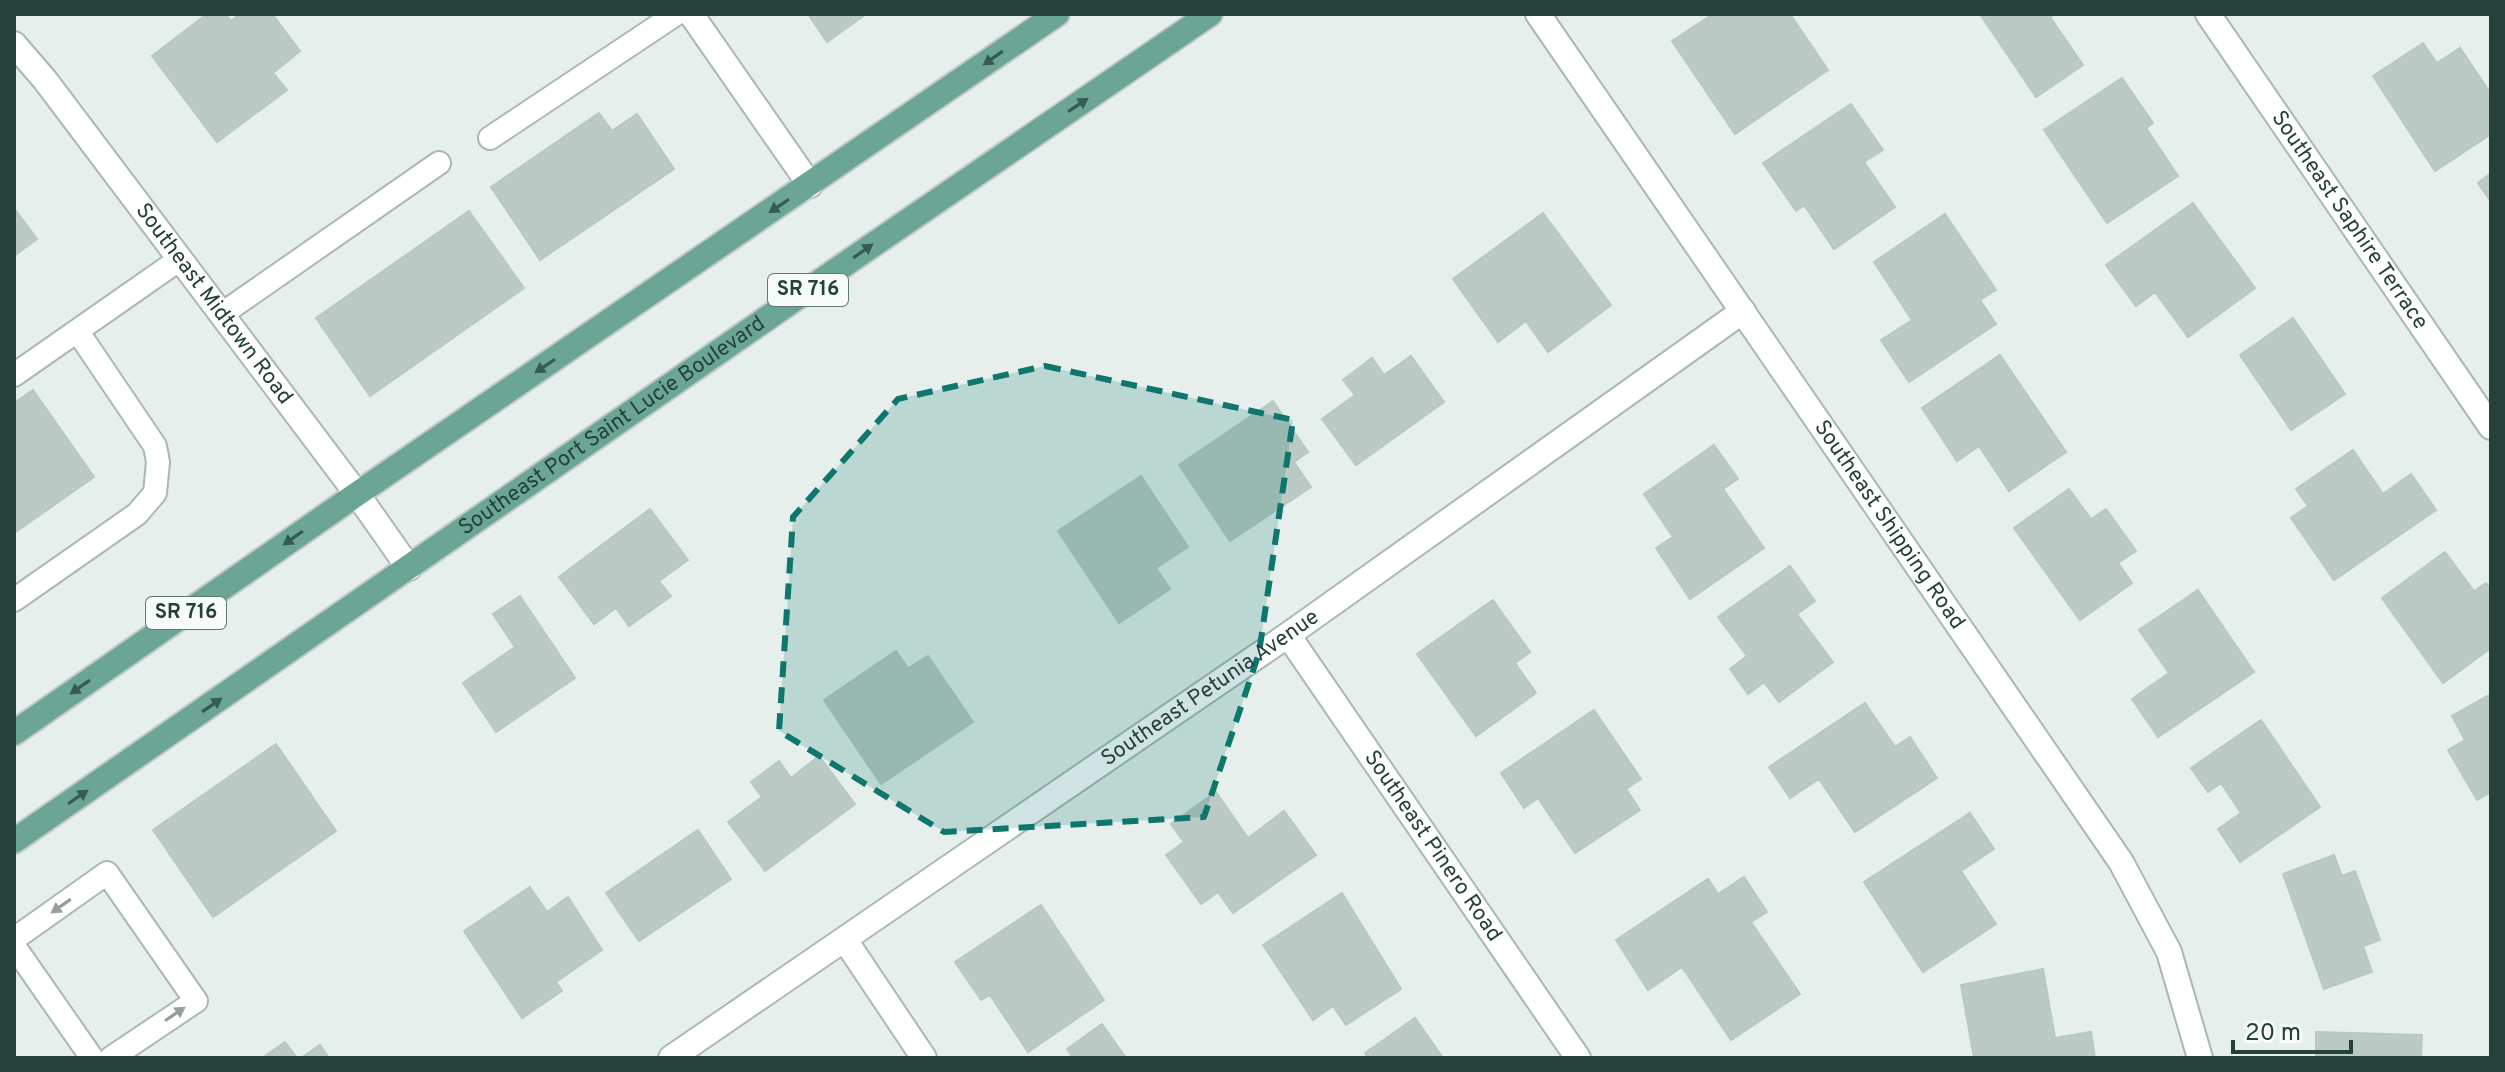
<svg xmlns="http://www.w3.org/2000/svg" width="2505" height="1072" viewBox="0 0 2505 1072" font-family="Overpass,sans-serif">
<style>
.building{fill:#bbcac4;stroke:#b8c9c2;stroke-width:2}
.lines{fill:none;stroke-linecap:round;stroke-linejoin:round}
.lane-casing{stroke:#a8b8b2;stroke-width:26}
.street-casing{stroke:#a8b8b2;stroke-width:28}
.primary-casing{stroke:#c2cac8;stroke-width:28}
.lane{stroke:#fff;stroke-width:22}
.street{stroke:#fff;stroke-width:24}
.primary{stroke:#6aa596;stroke-width:24}
.oneway{fill:#365b51}
.oneway2{fill:#92a09c}
.marked{fill:#0f766e;fill-opacity:0.2;stroke:#0f766e;stroke-width:6;stroke-dasharray:16 10;stroke-linejoin:round}
.labels{text-anchor:middle;dominant-baseline:central;stroke-width:6;stroke-linejoin:round;paint-order:stroke}
.shield{fill:#f7fbf9;stroke:#637a73;stroke-width:2}
.shield-label{font-size:20px;font-weight:bold;fill:#24423a}
.street-label{font-size:22px;fill:#24423a;stroke:#f7fbf9}
</style>
<rect width="100%" height="100%" fill="#e6efeb"/>
<!-- building -->
<path class="building" d="M 207,14 L 225,14 L 231,21 L 240,14 L 272,14 L 300,51 L 273,73 L 287,90 L 217,142 L 152,56 Z
M 808,14 L 866,14 L 827,42 Z
M 1713,14 L 1790,14 L 1828,70 L 1735,134 L 1672,41 Z
M 1980,14 L 2055,14 L 2050,17 L 2083,65 L 2036,97 Z
M 2423,43 L 2437,63 L 2460,48 L 2491,94 L 2491,134 L 2435,171 L 2373,76 Z
M 2122,78 L 2153,123 L 2146,128 L 2178,176 L 2107,223 L 2044,130 Z
M 1851,104 L 1883,150 L 1864,162 L 1895,207 L 1834,249 L 1804,205 L 1796,211 L 1763,163 Z
M 599,113 L 612,131 L 637,114 L 674,169 L 540,260 L 491,187 Z
M 2491,173 L 2491,202 L 2478,183 Z
M 2193,203 L 2255,288 L 2188,337 L 2155,292 L 2136,306 L 2106,265 Z
M 14,208 L 37,239 L 14,256 Z
M 469,211 L 524,288 L 370,396 L 316,318 Z
M 1543,213 L 1611,305 L 1548,352 L 1526,321 L 1498,342 L 1453,279 Z
M 1945,214 L 1996,290 L 1980,300 L 1996,324 L 1909,382 L 1881,340 L 1912,320 L 1874,262 Z
M 2293,318 L 2345,394 L 2291,430 L 2240,355 Z
M 2000,355 L 2066,452 L 2009,491 L 1979,446 L 1957,461 L 1922,408 Z
M 1411,356 L 1444,402 L 1356,465 L 1322,419 L 1355,395 L 1343,380 L 1372,358 L 1384,375 Z
M 33,390 L 94,477 L 14,533 L 14,403 Z
M 1273,401 L 1308,452 L 1294,462 L 1311,487 L 1230,541 L 1179,465 Z
M 1714,445 L 1738,479 L 1723,489 L 1764,548 L 1690,599 L 1656,548 L 1673,537 L 1644,494 Z
M 2353,450 L 2383,494 L 2411,474 L 2436,510 L 2334,580 L 2291,518 L 2308,506 L 2296,489 Z
M 1141,476 L 1188,547 L 1156,568 L 1170,589 L 1119,623 L 1058,531 Z
M 2069,489 L 2091,519 L 2106,509 L 2136,551 L 2118,563 L 2132,583 L 2080,620 L 2014,528 Z
M 650,509 L 688,560 L 659,581 L 671,596 L 629,626 L 616,608 L 594,624 L 559,577 Z
M 2445,552 L 2474,591 L 2486,583 L 2491,590 L 2491,648 L 2443,683 L 2382,598 Z
M 1790,566 L 1815,601 L 1797,614 L 1833,662 L 1779,702 L 1764,682 L 1748,694 L 1730,669 L 1747,656 L 1718,617 Z
M 2198,590 L 2254,672 L 2158,737 L 2132,699 L 2169,673 L 2139,630 Z
M 520,596 L 575,678 L 496,732 L 463,683 L 515,647 L 493,614 Z
M 1493,600 L 1530,652 L 1515,663 L 1536,693 L 1476,736 L 1417,654 Z
M 896,651 L 908,668 L 928,656 L 973,722 L 881,784 L 824,700 Z
M 2491,694 L 2491,792 L 2477,800 L 2448,750 L 2465,740 L 2452,716 Z
M 1865,703 L 1895,747 L 1910,737 L 1937,778 L 1855,832 L 1819,779 L 1790,798 L 1769,767 Z
M 1594,710 L 1641,779 L 1626,789 L 1640,810 L 1575,853 L 1538,798 L 1524,808 L 1501,773 Z
M 2261,720 L 2320,807 L 2240,862 L 2218,829 L 2241,813 L 2221,783 L 2208,792 L 2191,768 Z
M 276,744 L 336,831 L 213,917 L 153,830 Z
M 819,756 L 855,804 L 765,871 L 728,822 L 762,797 L 751,782 L 779,761 L 791,778 Z
M 1216,792 L 1248,838 L 1284,811 L 1316,855 L 1233,913 L 1218,892 L 1201,904 L 1166,855 L 1184,842 L 1171,824 Z
M 1970,813 L 1994,849 L 1961,871 L 1996,924 L 1923,972 L 1864,882 Z
M 698,830 L 731,879 L 639,941 L 606,893 Z
M 2334,855 L 2342,876 L 2355,871 L 2380,940 L 2363,946 L 2372,972 L 2324,989 L 2283,874 Z
M 1744,877 L 1767,912 L 1751,922 L 1800,994 L 1731,1040 L 1682,967 L 1648,990 L 1616,940 L 1708,879 L 1718,894 Z
M 530,887 L 547,912 L 568,897 L 602,950 L 556,982 L 562,991 L 522,1018 L 464,931 Z
M 1342,893 L 1401,989 L 1346,1025 L 1333,1006 L 1313,1020 L 1263,945 Z
M 1041,905 L 1104,1000 L 1028,1052 L 990,995 L 981,1000 L 955,962 Z
M 2043,969 L 2055,1038 L 2091,1032 L 2095,1058 L 1974,1058 L 1961,985 Z
M 1415,1018 L 1443,1058 L 1368,1058 L 1365,1053 Z
M 1102,1024 L 1126,1058 L 1073,1058 L 1067,1049 Z
M 2316,1032 L 2422,1035 L 2421,1058 L 2316,1058 Z
M 285,1042 L 297,1058 L 262,1058 Z
M 320,1045 L 329,1058 L 301,1058 Z"/>
<g class="lines">
<!-- lane casing -->
<g class="lane-casing">
<path id="lane" d="M 490,138 L 676,14
M 222,314 L 439,163
M 14,375 L 180,259
M 14,600 L 137,514 L 155,493 L 158,462 L 155,446 L 78,332
M 14,939 L 107,873 L 196,1001 L 111,1058
M 14,946 L 92,1058"/>
</g>
<!-- street casing -->
<g class="street-casing">
<g id="street">
<path d="M 691,14 L 810,185"/>
<path id="s1" d="M 1538,14 L 2121,862 L 2169,952 L 2200,1058"/>
<path id="s2" d="M 2208,14 L 2491,427"/>
<path id="s3" d="M 14,44 L 45,80 L 357,494 L 409,568"/>
<path id="s4" d="M 1288,635 L 1578,1058"/>
<path d="M 845,940 L 924,1058"/>
<path id="s5" d="M 671,1058 L 1288,635 L 1743,311"/>
</g>
</g>
<!-- primary casing -->
<g class="primary-casing">
<g id="primary">
<path d="M 14,733 L 357,494 L 1057,14"/>
<path id="s6" d="M 14,841 L 864,251 L 1210,14"/>
</g>
</g>
<!-- lane -->
<use href="#lane" class="lane"/>
<!-- street -->
<use href="#street" class="street"/>
<!-- primary -->
<use href="#primary" class="primary"/>
</g>
<!-- one-way arrows -->
<defs><path id="oneway-solid" d="M-6-.8H1V-3.2L6.5 0L1 3.2V.8H-6Z" transform="scale(2)"/></defs>
<g class="oneway">
<use href="#oneway-solid" transform="translate(993 58) rotate(145)"/>
<use href="#oneway-solid" transform="translate(1078 105) rotate(-34)"/>
<use href="#oneway-solid" transform="translate(779 206) rotate(146)"/>
<use href="#oneway-solid" transform="translate(863 251) rotate(-35)"/>
<use href="#oneway-solid" transform="translate(545 366) rotate(146)"/>
<use href="#oneway-solid" transform="translate(293 538) rotate(145)"/>
<use href="#oneway-solid" transform="translate(80 687) rotate(145)"/>
<use href="#oneway-solid" transform="translate(212 705) rotate(-35)"/>
<use href="#oneway-solid" transform="translate(78 797) rotate(-34)"/>
</g>
<g class="oneway2">
<use href="#oneway-solid" transform="translate(61 906) rotate(145)"/>
<use href="#oneway-solid" transform="translate(175 1014) rotate(-34)"/>
</g>
<!-- marked area -->
<path class="marked" d="M 1045,366 L 1293,420 L 1259,653 L 1204,817 L 944,832 L 779,731 L 793,517 L 898,399 Z"/>
<g class="labels">
<!-- shield labels -->
<g class="shield">
<rect x="768" y="274" width="80" height="32" rx="6"/>
<rect x="146" y="597" width="80" height="32" rx="6"/>
</g>
<g class="shield-label">
<text x="808" y="290">SR 716</text>
<text x="186" y="613">SR 716</text>
</g>
<!-- street labels -->
<g class="street-label">
<text stroke="none"><textPath href="#s2" startOffset="250">Southeast Saphire Terrace</textPath></text>
<text stroke="none"><textPath href="#s3" startOffset="328">Southeast Midtown Road</textPath></text>
<text stroke="none"><textPath href="#s6" startOffset="728">Southeast Port Saint Lucie Boulevard</textPath></text>
<text stroke="none"><textPath href="#s1" startOffset="620">Southeast Shipping Road</textPath></text>
<text stroke="none"><textPath href="#s5" startOffset="654">Southeast Petunia Avenue</textPath></text>
<text stroke="none"><textPath href="#s4" startOffset="256">Southeast Pinero Road</textPath></text>
</g>
</g>
<!-- border -->
<rect width="2505" height="1072" fill="none" stroke="#24423a" stroke-width="32"/>
<!-- scale -->
<path d="M2233 1040v12h118v-12" fill="none" stroke="#24423a" stroke-width="4"/>
<text x="2245" y="1040" font-size="24" fill="#24423a" stroke="#f7fbf9" stroke-width="6" paint-order="stroke">20 m</text>
</svg>
